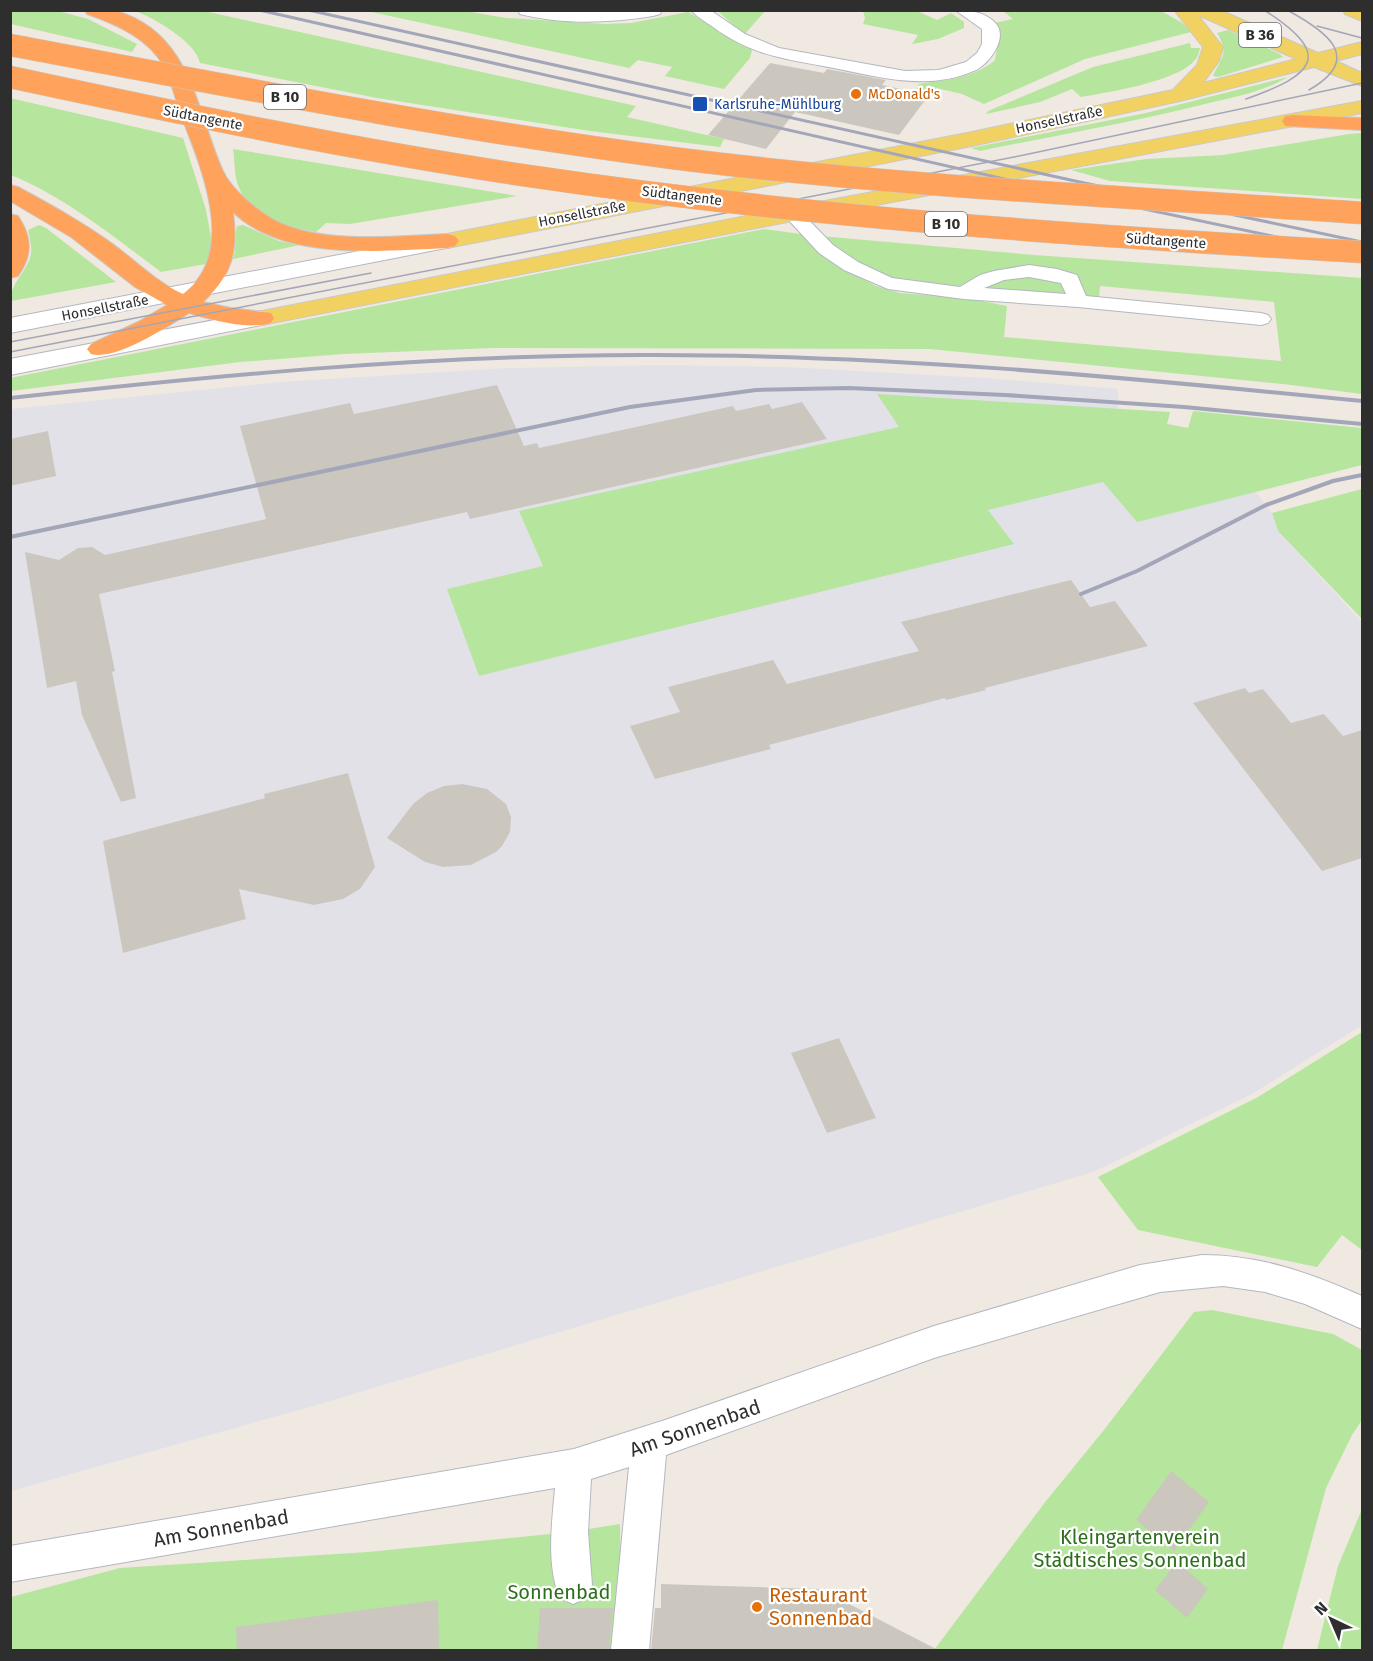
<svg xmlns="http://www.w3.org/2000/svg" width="1373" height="1661" viewBox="0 0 1373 1661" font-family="'Fira Sans',sans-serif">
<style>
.industrial{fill:#e3e1e8}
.green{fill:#b6e59e}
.building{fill:#cbc7bf}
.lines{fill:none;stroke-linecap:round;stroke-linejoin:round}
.lane-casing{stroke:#b4b7c1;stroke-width:2}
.street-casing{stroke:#b4b7c1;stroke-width:2}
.secondary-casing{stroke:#b4b7c1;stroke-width:2}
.primary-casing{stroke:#c9c9c9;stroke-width:2}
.highway-casing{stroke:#c9c9c9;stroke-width:2}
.lane{fill:#fff;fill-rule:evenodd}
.street{fill:#fff;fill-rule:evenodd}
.secondary{fill:#fff;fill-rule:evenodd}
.primary{fill:#f2d163;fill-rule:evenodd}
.highway{fill:#ffa35c;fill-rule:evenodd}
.tram{stroke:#a3a6b8;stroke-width:1.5}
.rail-far1{stroke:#a3a6b8;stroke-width:3}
.rail{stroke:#a3a6b8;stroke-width:4}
.highway-bridge-casing{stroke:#c9c9c9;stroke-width:23;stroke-linecap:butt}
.highway-bridge{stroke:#ffa35c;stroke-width:22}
.food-dot{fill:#e8710a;stroke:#fff;stroke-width:2}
.transit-dot{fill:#1a4fb4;stroke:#fff;stroke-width:2}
.labels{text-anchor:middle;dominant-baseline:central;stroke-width:4.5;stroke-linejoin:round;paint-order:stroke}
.far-food-label{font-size:14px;fill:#c56008;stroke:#fff;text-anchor:start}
.far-transit-label{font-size:14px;fill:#164399;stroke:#fff;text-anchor:start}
.far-street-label{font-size:14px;fill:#2e2e2e;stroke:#fff}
.shield{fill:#fff;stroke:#6d6d6d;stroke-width:1.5}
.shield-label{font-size:15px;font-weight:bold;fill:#2e2e2e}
.near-street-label{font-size:20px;fill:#2e2e2e;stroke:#fff}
.near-park-label{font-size:20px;fill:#2c6e1b;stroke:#fff}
.near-food-label{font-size:20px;fill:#c56008;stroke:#fff;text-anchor:start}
</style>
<rect width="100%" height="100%" fill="#efe9e1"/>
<!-- industrial -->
<path class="industrial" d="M 663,365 L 786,367 L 985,378 L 1118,389 L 1118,409 L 1170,412 L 1167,424 L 1188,428 L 1256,492 L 1272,513 L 1278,531 L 1362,622 L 1362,1025 L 1252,1094 L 1093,1172 L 320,1404 L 11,1491 L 11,409 L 281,382 L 508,368 Z"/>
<!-- green -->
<path class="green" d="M 11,10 L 58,11 L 88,19 L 137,44 L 132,52 L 11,24 Z
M 135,11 L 204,11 L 636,106 L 627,117 L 724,139 L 720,147 L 590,131 L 377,98 L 200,63 C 197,43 153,17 135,11 Z
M 367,11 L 465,11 L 506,18 L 605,24 L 631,23 L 688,12 L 752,50 L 750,58 L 724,89 L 665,76 L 672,67 L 638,60 L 629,68 Z
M 718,11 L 765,11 L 744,35 Z
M 917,11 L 937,20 L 951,13 L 964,22 L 964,28 L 938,39 L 912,44 L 918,35 L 863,24 L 865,18 L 863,11 Z
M 1003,11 L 1161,11 L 1181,22 L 1191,32 L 1085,59 L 984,104 L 962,94 L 936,88 L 931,94 L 916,90 L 919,84 C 944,80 975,78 995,60 L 999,36 L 995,23 L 1013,19 Z
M 1228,30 L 1280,54 L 1283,57 L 1218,77 L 1213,76 C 1221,57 1230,54 1217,33 Z
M 1190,43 L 1191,48 L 1200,48 C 1199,52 1198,57 1195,60 C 1177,82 1108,92 1081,97 L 1072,89 L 1040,102 L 986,114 L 988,111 L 1093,67 Z
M 1288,77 C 1261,93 1230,98 1201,105 C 1128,123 1053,136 980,151 L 971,148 L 1146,113 Z
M 10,98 L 183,138 L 206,210 L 212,243 L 206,264 L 161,272 C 113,236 66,198 11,175 Z
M 1362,133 L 1362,199 L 1110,181 L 1071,170 L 1146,159 L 1223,155 L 1349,134 Z
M 233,149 L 517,196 L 350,224 L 326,223 L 316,232 C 284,227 247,216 237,182 C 234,172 235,159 233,149 Z
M 39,225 L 46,228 L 116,282 L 11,301 C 10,284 24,275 30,258 C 33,249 30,239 28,230 Z
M 243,225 L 279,241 L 300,245 L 233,259 C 237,247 234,237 237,226 Z
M 764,229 L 808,235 L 813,247 L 830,261 L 876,286 L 900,293 L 972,299 L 1007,306 L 1004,337 L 1281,361 L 1274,302 L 1100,286 L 1099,298 L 1080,299 L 1077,286 L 1018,269 L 961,291 L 888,280 L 855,265 L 820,236 L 1034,255 L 1362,278 L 1362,394 L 1283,384 L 930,349 L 493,348 L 343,354 L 240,362 L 11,391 L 10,378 Z
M 1021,274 L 1068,282 L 1073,299 L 974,288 Z
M 877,394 L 1170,412 L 1167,424 L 1188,428 L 1193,411 L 1362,428 L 1362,465 L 1137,522 L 1103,482 L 988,510 L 1014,544 L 479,676 L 447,589 L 543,566 L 519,511 L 899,427 Z
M 1362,489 L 1362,619 L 1278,531 L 1272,513 Z
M 1362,1032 L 1362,1250 L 1342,1235 L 1317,1267 L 1138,1230 L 1098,1177 L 1258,1097 Z
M 1212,1310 L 1333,1334 L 1362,1350 L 1362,1420 L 1352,1435 L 1326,1488 L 1282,1650 L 934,1650 L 1046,1501 L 1104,1430 L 1194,1312 Z
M 1362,1509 L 1362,1650 L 1317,1650 L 1338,1566 Z
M 620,1524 L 621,1616 L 618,1650 L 11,1650 L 11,1597 L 120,1568 L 368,1552 L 570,1532 Z"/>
<!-- building -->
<path class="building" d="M 770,63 L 824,73 L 827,69 L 886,80 L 882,85 L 929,95 L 899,135 L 795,112 L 766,149 L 708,135 Z
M 497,385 L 524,446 L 537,443 L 539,448 L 733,406 L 736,411 L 769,404 L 772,409 L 802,402 L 827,439 L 470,519 L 467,512 L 99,594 L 115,671 L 112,672 L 136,798 L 121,802 L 82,715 L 76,681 L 47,688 L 25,552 L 59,560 L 78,548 L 92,547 L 105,555 L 266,519 L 240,426 L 350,403 L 354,414 Z
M 48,431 L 56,476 L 10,486 L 10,439 Z
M 1071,580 L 1090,607 L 1115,601 L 1148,646 L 985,688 L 986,690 L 946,700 L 945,698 L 769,745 L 771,749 L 655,779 L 630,726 L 680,712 L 668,687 L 773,660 L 787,684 L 919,651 L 901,622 Z
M 1245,688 L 1249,693 L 1263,689 L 1291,723 L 1324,714 L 1343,736 L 1362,730 L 1362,858 L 1322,871 L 1193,703 Z
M 348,773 L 375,867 L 360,889 L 343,899 L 314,905 L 239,889 L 246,919 L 123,953 L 103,841 L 265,798 L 264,794 Z
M 462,784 L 487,789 L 506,804 L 511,817 L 510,832 L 502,846 L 496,852 L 471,865 L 443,867 L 425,862 L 387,838 L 413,804 L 427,793 L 444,786 Z
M 839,1038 L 876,1118 L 827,1133 L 791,1053 Z
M 1171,1471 L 1209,1502 L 1174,1551 L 1136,1520 Z
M 1177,1561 L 1208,1589 L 1187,1618 L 1155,1590 Z
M 661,1584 L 820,1589 L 938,1650 L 651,1650 L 655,1608 L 661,1608 Z
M 438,1600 L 439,1650 L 237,1650 L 236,1627 Z
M 540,1608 L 613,1608 L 609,1650 L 537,1650 Z"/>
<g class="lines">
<!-- lane casing -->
<g class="lane-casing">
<path id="lane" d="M 691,10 L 710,10 L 745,34 L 779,48 L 905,71 L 939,70 L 966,62 L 977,53 L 982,44 L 982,29 L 955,10 C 969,10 987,12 997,25 C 1007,40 989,63 976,70 C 926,93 873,75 823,66 C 780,58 750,54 713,27 C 706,22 697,17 691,10 Z
M 792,208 L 799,210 L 833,245 L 858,262 L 892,278 L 960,287 L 980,275 L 994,271 L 1029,265 L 1057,269 L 1077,275 L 1086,296 L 1261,313 L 1268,315 L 1271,319 L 1268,323 L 1261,325 L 1078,307 L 964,299 L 888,289 L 844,270 L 819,253 L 783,214 L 785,210 ZM 1029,277 L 1061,283 L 1066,294 L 984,288 L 1004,280 Z
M 1202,1255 C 1257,1255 1305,1271 1355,1293 L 1362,1296 L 1362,1329 L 1305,1304 L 1265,1292 L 1223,1286 L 1160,1292 L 934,1358 L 666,1455 L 649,1650 L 611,1650 L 629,1467 L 591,1479 L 588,1532 L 592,1585 L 586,1598 L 573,1604 L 560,1598 C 546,1565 552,1523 555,1488 L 10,1582 L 10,1546 L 574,1449 L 665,1420 L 934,1326 L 1140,1265 Z"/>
</g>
<!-- street casing -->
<g class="street-casing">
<path id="street" d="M 518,10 L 662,10 L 660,14 L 653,16 C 609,23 563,25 520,14 Z"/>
</g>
<!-- secondary casing -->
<g class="secondary-casing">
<path id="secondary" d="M 443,235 L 451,237 L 455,242 L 451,247 L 10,333 L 10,318 Z
M 262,311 L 271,313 L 274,318 L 271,323 L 10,375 L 10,359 Z"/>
</g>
<!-- primary casing -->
<g class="primary-casing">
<path id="primary" d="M 1174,10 L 1220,10 L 1318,53 L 1362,42 L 1362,54 L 1336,61 L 1362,73 L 1362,86 L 1314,67 L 1180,101 L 967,147 L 447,248 L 439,246 L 435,241 L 439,236 L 447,234 L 967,133 L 1173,90 L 1197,65 L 1203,47 ZM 1198,15 L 1296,59 L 1203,83 L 1219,61 L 1223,47 Z
M 1343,10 L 1362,10 L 1362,21 L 1345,14 Z
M 1362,101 L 1362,113 L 792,221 L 262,325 L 253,323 L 250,318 L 253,313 L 262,311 L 792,207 Z"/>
</g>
<!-- highway casing -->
<g class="highway-casing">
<path id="highway" d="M 85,10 C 94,10 107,9 116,11 C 192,33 196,111 223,171 C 231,190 261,214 280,223 C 327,244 396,236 447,234 L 455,236 L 459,241 L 455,246 L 447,248 C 383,251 283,261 233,212 C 238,251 233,274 203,302 L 231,308 L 271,313 L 274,318 L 271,323 C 245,330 213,320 189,313 C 167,327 116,361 91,354 L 87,349 L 91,344 L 138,322 L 167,305 L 135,287 L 71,237 L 10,201 L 10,185 L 18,187 C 51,205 84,223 114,245 C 137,262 156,282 183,294 C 239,252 201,168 181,115 C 174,96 170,73 157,56 C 140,35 113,23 87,14 Z
M 1293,115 L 1362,118 L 1362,130 L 1285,126 L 1282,121 L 1285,116 Z
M 10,214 L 18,216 C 32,237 33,255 18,276 L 10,278 Z"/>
</g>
<!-- lane -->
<use href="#lane" class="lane"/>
<!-- street -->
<use href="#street" class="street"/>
<!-- secondary -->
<use href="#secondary" class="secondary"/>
<!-- primary -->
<use href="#primary" class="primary"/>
<!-- highway -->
<use href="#highway" class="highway"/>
<!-- tram -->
<path class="tram" d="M 1287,10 C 1326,31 1365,58 1309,90
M 1317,26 L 1362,38
M 1246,99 C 1314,75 1335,55 1264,10
M 10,342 L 371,273
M 10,352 L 1024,155 L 1362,83"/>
<!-- rail-far1 -->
<path class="rail-far1" d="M 259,10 L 1040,187 L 1362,255
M 308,10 L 1075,181 L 1362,242"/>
<!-- rail -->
<path class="rail" d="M 10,398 C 220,375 430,355 642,355 C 883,354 1122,377 1362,401
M 10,537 L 630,407 L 756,390 L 849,388 L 1005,395 L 1184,407 L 1362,424
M 1081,594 L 1137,571 L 1266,505 L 1333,481 L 1362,475"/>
<!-- highway-bridge casing -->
<g class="highway-bridge-casing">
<path id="highway-bridge" d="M 10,45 C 230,86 450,129 672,158 C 901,187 1132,197 1362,213
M 10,77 C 182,114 355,150 529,176 C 805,217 1084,236 1362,252"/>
</g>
<!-- highway-bridge -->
<use href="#highway-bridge" class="highway-bridge"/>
</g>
<!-- markers -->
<g class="food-dot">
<circle cx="856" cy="94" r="6"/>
<circle cx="757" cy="1607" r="6"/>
</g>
<rect class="transit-dot" x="692" y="96" width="16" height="16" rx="3"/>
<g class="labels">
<!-- far-food labels -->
<g class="far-food-label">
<text x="868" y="94">McDonald's</text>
</g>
<!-- far-transit labels -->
<g class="far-transit-label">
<text x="714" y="104">Karlsruhe-Mühlburg</text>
</g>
<!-- far-street labels -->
<g class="far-street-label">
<text transform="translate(203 118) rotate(11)">Südtangente</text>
<text transform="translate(1059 120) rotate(-12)">Honsellstraße</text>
<text transform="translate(682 196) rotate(7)">Südtangente</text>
<text transform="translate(582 214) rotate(-11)">Honsellstraße</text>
<text transform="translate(1166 241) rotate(4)">Südtangente</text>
<text transform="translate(105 308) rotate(-11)">Honsellstraße</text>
</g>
<!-- shield labels -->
<g class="shield">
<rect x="1239" y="23" width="42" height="24" rx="4.5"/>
<rect x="264" y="85" width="42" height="24" rx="4.5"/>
<rect x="925" y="212" width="42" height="24" rx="4.5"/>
</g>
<g class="shield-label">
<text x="1260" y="35">B 36</text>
<text x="285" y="97">B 10</text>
<text x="946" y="224">B 10</text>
</g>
<!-- near-street labels -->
<g class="near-street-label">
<text transform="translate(695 1428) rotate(-19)">Am Sonnenbad</text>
<text transform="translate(221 1528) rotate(-10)">Am Sonnenbad</text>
</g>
<!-- near-park labels -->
<g class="near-park-label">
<text x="1140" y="1537">Kleingartenverein<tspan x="1140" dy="23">Städtisches Sonnenbad</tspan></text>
<text x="559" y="1592">Sonnenbad</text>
</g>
<!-- near-food labels -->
<g class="near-food-label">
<text x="769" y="1595">Restaurant<tspan x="769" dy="23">Sonnenbad</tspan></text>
</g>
</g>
<!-- border -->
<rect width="1373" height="1661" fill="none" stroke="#2e2e2e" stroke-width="24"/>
<!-- north arrow -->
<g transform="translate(1331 1619) rotate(316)" stroke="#ffffff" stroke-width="4.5" paint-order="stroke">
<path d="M0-4.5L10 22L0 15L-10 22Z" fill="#2e2e2e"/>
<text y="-9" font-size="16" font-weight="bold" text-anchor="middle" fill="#2e2e2e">N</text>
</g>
</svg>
